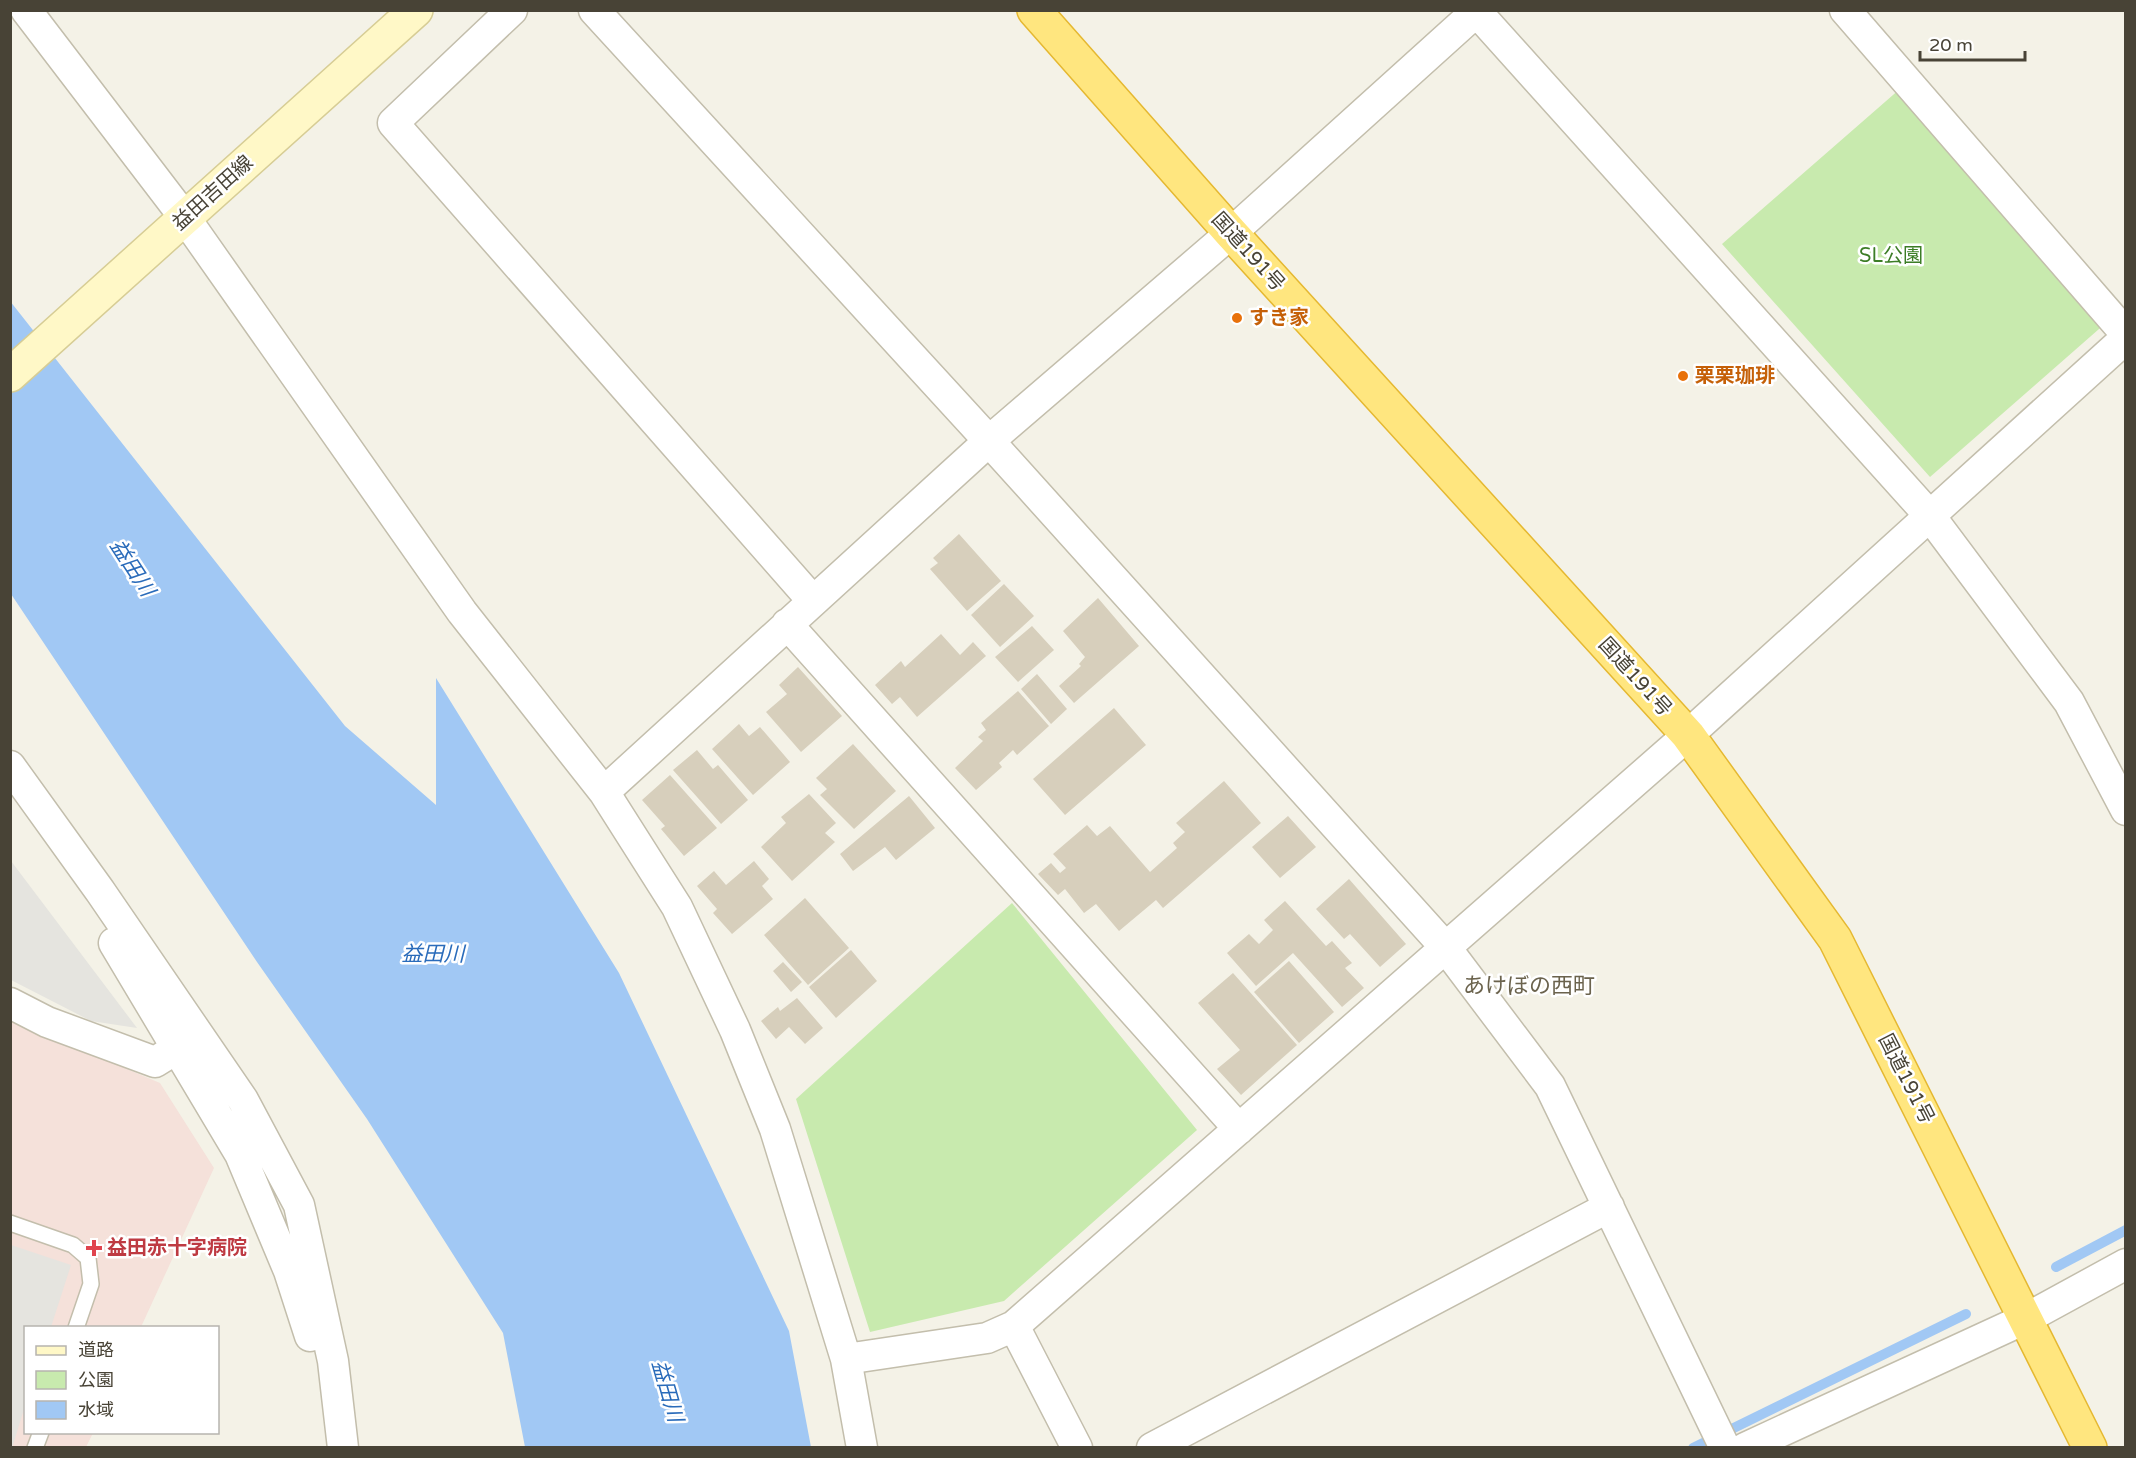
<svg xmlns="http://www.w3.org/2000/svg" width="2136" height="1458" viewBox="0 0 2136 1458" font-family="'Varela Round','Noto Sans JP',sans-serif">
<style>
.medical{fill:#f5e1da}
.green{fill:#c8eaae}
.parking{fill:#e5e4df}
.water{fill:#a1c8f4}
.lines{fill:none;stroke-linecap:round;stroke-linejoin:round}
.stream{stroke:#a1c8f4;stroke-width:10}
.building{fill:#d7cfbc}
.service-casing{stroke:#c3beac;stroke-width:18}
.minor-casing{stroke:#c3beac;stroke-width:33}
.secondary-casing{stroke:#d7cd95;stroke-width:36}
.trunk-casing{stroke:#e5b831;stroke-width:36}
.service{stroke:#fff;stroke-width:15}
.minor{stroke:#fff;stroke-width:30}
.secondary{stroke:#fff8c7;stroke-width:33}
.trunk{stroke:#ffe67f;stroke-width:33}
.food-dot{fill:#e8710a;stroke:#fff;stroke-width:2}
.health-dot{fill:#e0444e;stroke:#fff;stroke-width:2}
.labels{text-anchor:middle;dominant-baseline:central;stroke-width:5;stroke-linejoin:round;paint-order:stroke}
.street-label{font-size:20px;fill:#484336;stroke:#fff}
.park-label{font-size:20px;fill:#3c7d26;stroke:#fff}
.food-label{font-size:20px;font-weight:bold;fill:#c56008;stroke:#fff;text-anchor:start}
.health-label{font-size:20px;font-weight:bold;fill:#be3a42;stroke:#fff;text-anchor:start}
.water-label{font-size:21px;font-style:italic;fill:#296bba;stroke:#fff}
.quarter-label{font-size:22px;fill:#6b634d;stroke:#fff}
</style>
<rect width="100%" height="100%" fill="#f4f2e7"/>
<!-- medical -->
<path class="medical" d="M 10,1019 L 160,1083 L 214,1168 L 141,1327 L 26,1328 L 26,1432 L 93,1433 L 86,1447 L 11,1447 Z"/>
<!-- green -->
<path class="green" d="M 1901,88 L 2107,322 L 1930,477 L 1722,244 Z
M 1012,903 L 1197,1130 L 1004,1301 L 870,1332 L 796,1099 Z"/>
<!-- parking -->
<path class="parking" d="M 11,861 L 137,1028 L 91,1021 L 11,980 Z
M 11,1245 L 71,1265 L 51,1327 L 26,1328 L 25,1406 L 12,1448 Z"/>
<!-- water -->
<path class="water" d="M 10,301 L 345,726 L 436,805 L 436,678 L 619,973 L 789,1331 L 811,1447 L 525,1447 L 503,1333 L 367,1119 L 257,962 L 11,594 Z"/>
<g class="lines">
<!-- stream -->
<path class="stream" d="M 2056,1267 L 2126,1230
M 1693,1448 L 1966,1314"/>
</g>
<!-- building -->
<path class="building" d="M 959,534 L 1001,581 L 967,611 L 930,569 L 938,563 L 933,558 Z
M 1004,584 L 1034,616 L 1000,647 L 971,615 Z
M 1098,598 L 1139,646 L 1074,703 L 1059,686 L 1081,666 L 1079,664 L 1085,657 L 1063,631 Z
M 1032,626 L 1054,650 L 1018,682 L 995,657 Z
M 941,634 L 960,655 L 973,642 L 986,656 L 917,717 L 900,697 L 892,704 L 875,685 L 901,661 L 905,667 Z
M 798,667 L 842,716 L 801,752 L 766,712 L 787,694 L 779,685 Z
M 1037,674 L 1067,709 L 1051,724 L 1021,689 Z
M 1018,691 L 1049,726 L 1017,755 L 1013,750 L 999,763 L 1002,767 L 976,790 L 955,768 L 983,741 L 978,737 L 986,730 L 981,723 Z
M 1114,708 L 1146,745 L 1065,815 L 1033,779 Z
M 739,724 L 749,736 L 760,727 L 790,762 L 753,795 L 712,749 Z
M 853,744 L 896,791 L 854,829 L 820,795 L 827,789 L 816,778 Z
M 697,750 L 713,769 L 718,765 L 748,800 L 721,824 L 673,770 Z
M 670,775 L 717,828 L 684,856 L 661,829 L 665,826 L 642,800 Z
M 1224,781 L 1261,823 L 1163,908 L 1156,900 L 1119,931 L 1096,904 L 1084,913 L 1065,889 L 1058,895 L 1038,874 L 1051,863 L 1060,873 L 1066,868 L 1053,854 L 1087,825 L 1097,836 L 1110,826 L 1150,872 L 1177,848 L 1173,843 L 1185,832 L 1176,823 Z
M 809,794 L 836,823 L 825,833 L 835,842 L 792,881 L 761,847 L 786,823 L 781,817 Z
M 909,796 L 935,828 L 896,860 L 885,847 L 853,871 L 840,854 Z
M 1288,816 L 1316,847 L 1280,878 L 1252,847 Z
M 754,861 L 769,879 L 762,886 L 773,899 L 732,934 L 713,913 L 717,909 L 697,886 L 714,871 L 726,885 Z
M 1349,879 L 1406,944 L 1380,967 L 1350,934 L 1344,939 L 1316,909 Z
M 805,898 L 849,948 L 808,985 L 764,935 Z
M 1285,901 L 1326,946 L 1332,941 L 1352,963 L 1345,968 L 1364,988 L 1342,1007 L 1293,953 L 1256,986 L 1227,953 L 1249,934 L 1259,944 L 1273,930 L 1264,920 Z
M 851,950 L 877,981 L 836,1018 L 809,987 Z
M 1289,961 L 1334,1012 L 1299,1043 L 1254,992 Z
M 783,962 L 802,982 L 791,992 L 773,971 Z
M 1233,973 L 1297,1045 L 1241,1095 L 1217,1069 L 1240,1050 L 1198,1003 Z
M 797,998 L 823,1028 L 805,1044 L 789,1027 L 776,1039 L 761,1021 L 778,1007 L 780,1011 Z"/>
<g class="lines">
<!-- service casing -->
<g class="service-casing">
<path id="service" d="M 10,1223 L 73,1245 L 88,1258 L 91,1284 L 76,1328
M 35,1448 L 41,1432"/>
</g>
<!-- minor casing -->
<g class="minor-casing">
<path id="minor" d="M 26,10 L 185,218 L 462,612 L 604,792 L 677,907 L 735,1030 L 775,1129 L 846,1359 L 862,1448
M 512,10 L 393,123 L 813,601
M 594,10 L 989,441 L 1446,948 L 1550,1086 L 1725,1448
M 1475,10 L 1930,516 L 2069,702 L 2126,810
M 1845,10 L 2126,334
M 787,624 L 1239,1129
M 10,766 L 100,891 L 243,1100 L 299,1205 L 333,1361 L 343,1448
M 604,792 L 989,441 L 1231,233 L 1478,10
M 114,943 L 240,1154 L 289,1271 L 310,1336
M 10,1003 L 47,1022 L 155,1062 L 176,1049
M 1014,1326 L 1077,1448
M 846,1359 L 987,1338 L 1014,1326 L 1688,735 L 2126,338
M 1152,1448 L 1609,1207
M 1745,1448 L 2027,1318 L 2126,1264"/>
</g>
<!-- secondary casing -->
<g class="secondary-casing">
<path id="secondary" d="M 10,375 L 416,10"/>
</g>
<!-- trunk casing -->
<g class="trunk-casing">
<path id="trunk" d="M 1034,10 L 1231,233 L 1688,735 L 1835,939 L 2090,1448"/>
</g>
<!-- service -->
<use href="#service" class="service"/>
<!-- minor -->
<use href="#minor" class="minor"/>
<!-- secondary -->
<use href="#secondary" class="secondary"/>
<!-- trunk -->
<use href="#trunk" class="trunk"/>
</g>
<!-- markers -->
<g class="food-dot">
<circle cx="1237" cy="318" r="6"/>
<circle cx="1683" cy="376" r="6"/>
</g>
<path class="health-dot" d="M91 1239h6v6h6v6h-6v6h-6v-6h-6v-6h6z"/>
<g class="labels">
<!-- street labels -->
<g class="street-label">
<text transform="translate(213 193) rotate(-42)">益田吉田線</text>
<text transform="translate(1248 252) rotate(48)">国道191号</text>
<text transform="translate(1635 677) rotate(48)">国道191号</text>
<text transform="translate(1906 1079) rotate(63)">国道191号</text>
</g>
<!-- park labels -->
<g class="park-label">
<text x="1891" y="256">SL公園</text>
</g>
<!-- food labels -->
<g class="food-label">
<text x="1249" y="318">すき家</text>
<text x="1695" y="376">栗栗珈琲</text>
</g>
<!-- health labels -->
<g class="health-label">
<text x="107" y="1248">益田赤十字病院</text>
</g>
<!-- water labels -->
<g class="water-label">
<text transform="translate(132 568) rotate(57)">益田川</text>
<text x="433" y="954">益田川</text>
<text transform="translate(667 1391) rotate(74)">益田川</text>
</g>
<!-- quarter labels -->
<g class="quarter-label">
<text x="1529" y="986">あけぼの西町</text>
</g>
</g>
<!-- border -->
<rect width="2136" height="1458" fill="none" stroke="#484336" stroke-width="24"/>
<!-- legend -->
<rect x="24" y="1326" width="195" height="108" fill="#ffffff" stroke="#b6b4af" stroke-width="1.5"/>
<rect x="36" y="1346" width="30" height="9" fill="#fff8c7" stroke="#b6b4af" stroke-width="1.5"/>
<text x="78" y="1356" font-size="18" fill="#484336">道路</text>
<rect x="36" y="1371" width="30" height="18" fill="#c8eaae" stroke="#b6b4af" stroke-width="1.5"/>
<text x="78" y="1386" font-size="18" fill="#484336">公園</text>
<rect x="36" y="1401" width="30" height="18" fill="#a1c8f4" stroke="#b6b4af" stroke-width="1.5"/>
<text x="78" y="1416" font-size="18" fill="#484336">水域</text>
<!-- scale -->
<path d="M1920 51v9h105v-9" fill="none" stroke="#484336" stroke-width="3"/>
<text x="1929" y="51" font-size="18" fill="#484336" stroke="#ffffff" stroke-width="4.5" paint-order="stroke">20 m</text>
</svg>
